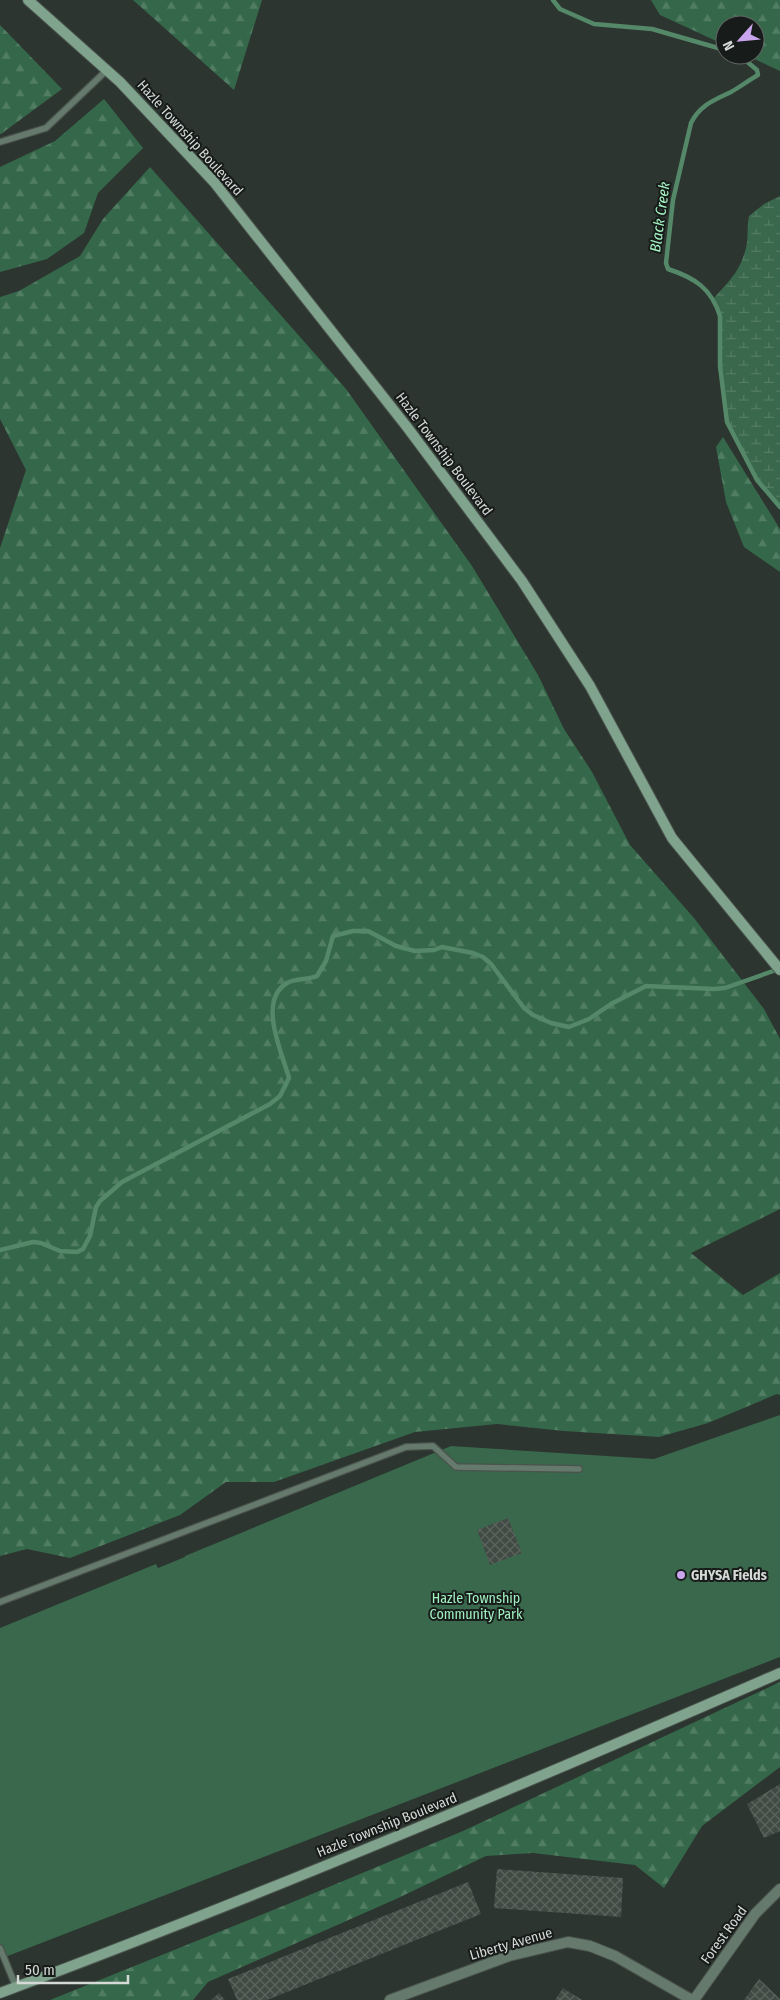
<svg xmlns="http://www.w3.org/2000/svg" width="780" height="2000" viewBox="0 0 780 2000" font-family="'Fira Sans Condensed',sans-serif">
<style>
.forest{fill:url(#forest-firs)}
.wetland{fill:url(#wetland-marsh)}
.park{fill:#39684c}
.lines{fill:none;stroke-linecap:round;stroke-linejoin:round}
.stream{stroke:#548869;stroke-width:4.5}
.building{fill:url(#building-cross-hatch)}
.lane-casing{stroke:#4a534d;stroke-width:8}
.street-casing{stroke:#4a534d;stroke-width:12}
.secondary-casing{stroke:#4a534d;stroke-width:12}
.lane{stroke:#657a6c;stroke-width:5.5}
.street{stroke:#657a6c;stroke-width:10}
.secondary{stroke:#80a38d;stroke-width:10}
.poi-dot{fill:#c9a5ee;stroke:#171b19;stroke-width:2}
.labels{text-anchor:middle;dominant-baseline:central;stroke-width:4;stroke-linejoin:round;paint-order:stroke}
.street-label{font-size:14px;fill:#d5dad7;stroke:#171b19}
.poi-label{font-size:14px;font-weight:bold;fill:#d5dad7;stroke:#171b19;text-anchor:start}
.park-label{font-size:14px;fill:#a1f1c0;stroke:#171b19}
.water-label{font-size:15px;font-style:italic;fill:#a6f6c5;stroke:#171b19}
</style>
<defs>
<pattern id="forest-firs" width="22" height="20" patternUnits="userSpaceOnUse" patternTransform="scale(1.25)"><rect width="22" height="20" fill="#35684a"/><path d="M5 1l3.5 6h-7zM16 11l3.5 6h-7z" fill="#517d63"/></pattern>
<pattern id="wetland-marsh" width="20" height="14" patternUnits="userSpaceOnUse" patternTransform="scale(1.25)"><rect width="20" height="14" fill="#39684c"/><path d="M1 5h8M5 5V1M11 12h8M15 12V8" fill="none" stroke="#557d65"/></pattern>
<pattern id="building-cross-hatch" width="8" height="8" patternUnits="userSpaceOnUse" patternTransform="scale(1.25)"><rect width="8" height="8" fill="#414a44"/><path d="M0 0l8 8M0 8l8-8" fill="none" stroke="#5c645e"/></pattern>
</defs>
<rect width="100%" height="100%" fill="#2c352f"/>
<!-- forest -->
<path class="forest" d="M 133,0 L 262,0 L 234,90 Z
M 651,0 L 780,0 L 780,71 L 746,55 L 755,55 L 755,25 L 725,25 L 725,45 L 660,15 Z
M 0,25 L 62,89 L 1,134 L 0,134 Z
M 104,99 L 143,148 L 98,193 L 84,233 L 47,259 L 0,272 L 0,167 L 55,141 Z
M 150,167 L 346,389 L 472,566 L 538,675 L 564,729 L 592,772 L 630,845 L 694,918 L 764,1009 L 780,1039 L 780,1209 L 691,1253 L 743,1295 L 780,1273 L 780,1395 L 777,1394 L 708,1423 L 659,1437 L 564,1431 L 497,1424 L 415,1432 L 274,1482 L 226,1482 L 180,1515 L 70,1558 L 27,1549 L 0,1556 L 0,548 L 26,470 L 0,419 L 0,297 L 19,291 L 80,256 L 103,219 Z
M 723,437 L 780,529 L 780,572 L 744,547 L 726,502 L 716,447 Z
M 780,1682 L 780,1767 L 702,1826 L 664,1888 L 635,1865 L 533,1853 L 486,1856 L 396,1899 L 208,1982 L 193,2000 L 50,2000 L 288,1904 L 463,1831 Z"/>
<!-- wetland -->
<path class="wetland" d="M 780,196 L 780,507 L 757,480 L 727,422 L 720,366 L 720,316 L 713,299 C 730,280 742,270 747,243 C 748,234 747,225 749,216 L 764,204 Z"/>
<!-- park -->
<path class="park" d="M 780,1415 L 780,1657 L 0,1959 L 0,1628 L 156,1564 L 158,1568 L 185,1557 L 185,1556 L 451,1446 L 654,1459 Z"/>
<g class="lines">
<!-- stream -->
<path class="stream" d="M 553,0 L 560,9 L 594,24 L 652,29 L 725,50
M 739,55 L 757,70 L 758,75 C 749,80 740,87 731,92 C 714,100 700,105 691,123 L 673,200 L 666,263 L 668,269 C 695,278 711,288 720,316 L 720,366 L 727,422 L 757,480 L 780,507
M 0,1250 L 33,1242 L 41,1243 L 60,1251 L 77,1252 L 83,1249 L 90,1236 L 96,1207 L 100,1201 L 122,1182 L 270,1104 L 280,1096 L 289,1078 C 282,1052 257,1001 287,983 C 296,978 308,980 317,976 L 326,961 L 333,936 L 353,931 L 368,931 L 396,946 L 415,951 L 434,950 L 442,947 L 473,953 L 483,957 L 491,964 L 524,1008 L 533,1015 L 551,1023 L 569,1027 L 589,1019 L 611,1004 L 646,986 L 714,989 L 725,988 L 779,969"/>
</g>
<!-- building -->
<path class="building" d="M 508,1518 L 522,1553 L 490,1565 L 477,1530 Z
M 780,1784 L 780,1831 L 764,1838 L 747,1804 Z
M 497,1869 L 623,1878 L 621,1917 L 494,1908 Z
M 468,1882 L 481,1914 L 267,2000 L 237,2000 L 228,1979 Z
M 759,1979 L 780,1999 L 780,2000 L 744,2000 Z
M 563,1988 L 582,2000 L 555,2000 Z
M 219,1993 L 225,2000 L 211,2000 Z"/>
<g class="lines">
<!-- lane casing -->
<g class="lane-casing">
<path id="lane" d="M 0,142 L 46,128 L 107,70
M 0,1602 L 406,1447 L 433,1446 L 456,1467 L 579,1469
M 0,1948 L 16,1987"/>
</g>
<!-- street casing -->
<g class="street-casing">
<path id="street" d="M 390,2000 L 509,1956 L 568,1942 L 590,1946 L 615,1956 L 692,2000
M 694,2000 L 755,1914 L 780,1889"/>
</g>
<!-- secondary casing -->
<g class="secondary-casing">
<path id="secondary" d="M 28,0 L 120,82 L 214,182 L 407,427 L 522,581 L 590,686 L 672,838 L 780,970
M 0,1993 C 263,1895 522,1785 780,1673"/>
</g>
<!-- lane -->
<use href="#lane" class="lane"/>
<!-- street -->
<use href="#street" class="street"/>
<!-- secondary -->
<use href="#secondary" class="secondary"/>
</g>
<!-- markers -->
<circle class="poi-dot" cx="681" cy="1575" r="5"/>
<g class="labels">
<!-- street labels -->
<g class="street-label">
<text transform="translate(190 138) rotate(48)">Hazle Township Boulevard</text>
<text transform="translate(444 454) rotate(53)">Hazle Township Boulevard</text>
<text transform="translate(387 1825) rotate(-22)">Hazle Township Boulevard</text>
<text transform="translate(724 1935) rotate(-54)">Forest Road</text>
<text transform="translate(511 1944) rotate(-16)">Liberty Avenue</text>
</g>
<!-- poi labels -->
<g class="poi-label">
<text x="691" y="1575">GHYSA Fields</text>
</g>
<!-- park labels -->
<g class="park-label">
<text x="476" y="1598">Hazle Township<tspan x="476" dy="16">Community Park</tspan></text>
</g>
<!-- water labels -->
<g class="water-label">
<text transform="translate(660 217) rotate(-82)">Black Creek</text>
</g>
</g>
<!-- north arrow -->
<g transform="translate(740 40) rotate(243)"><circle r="24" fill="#171b19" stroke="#636765"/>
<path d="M0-4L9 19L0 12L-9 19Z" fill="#c9a5ee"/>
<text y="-8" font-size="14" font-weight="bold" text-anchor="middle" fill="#d5dad7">N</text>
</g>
<!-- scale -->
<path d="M18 1975v8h110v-8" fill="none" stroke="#d5dad7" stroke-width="2.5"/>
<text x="25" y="1975" font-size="15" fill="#d5dad7" stroke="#171b19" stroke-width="4" paint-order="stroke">50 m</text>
</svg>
